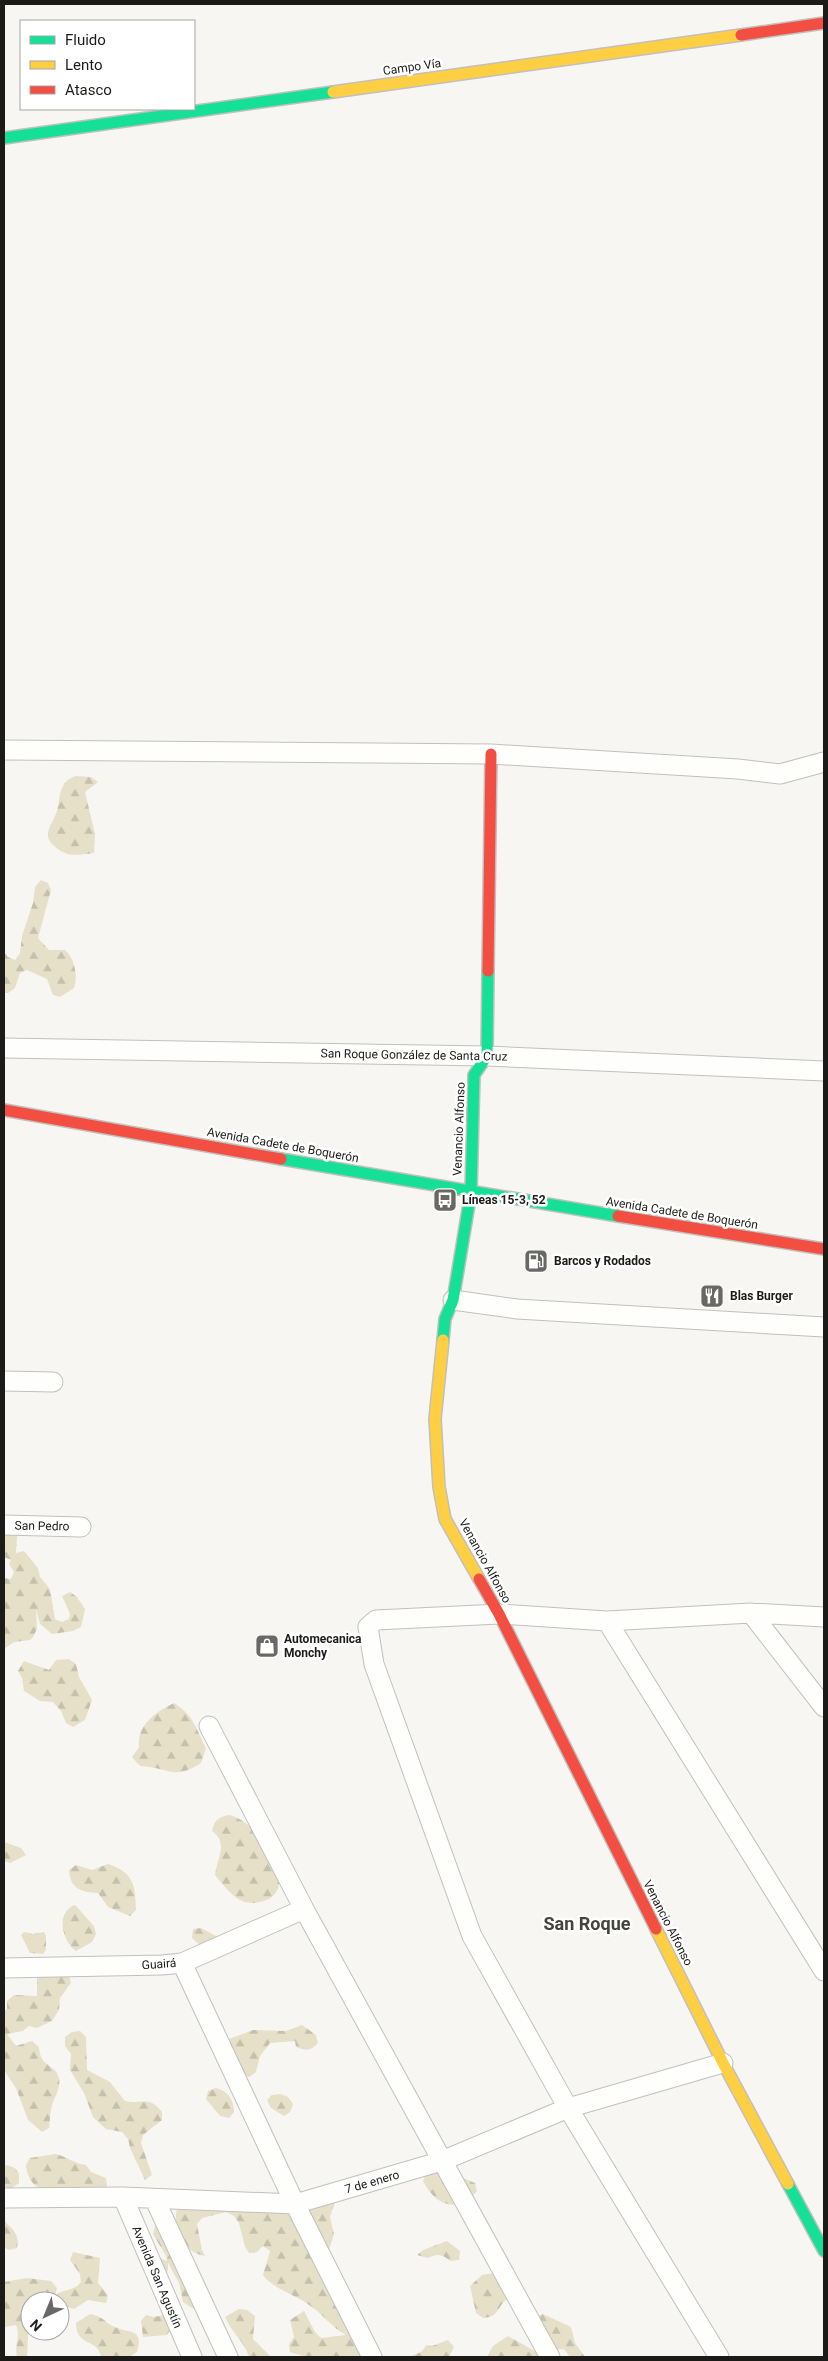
<svg xmlns="http://www.w3.org/2000/svg" width="828" height="2361" viewBox="0 0 828 2361" font-family="Roboto,sans-serif">
<style>
.forest{fill:url(#forest-firs)}
.lines{fill:none;stroke-linecap:round;stroke-linejoin:round}
.street-casing{stroke:#c1c0bd;stroke-width:21}
.fast-casing{stroke:#c1c0bd;stroke-width:14}
.slow-casing{stroke:#c1c0bd;stroke-width:14}
.jam-casing{stroke:#c1c0bd;stroke-width:14}
.street{stroke:#fefefd;stroke-width:19}
.fast{stroke:#16e098;stroke-width:11}
.slow{stroke:#ffcf43;stroke-width:11}
.jam{stroke:#f24e42;stroke-width:11}
.labels{text-anchor:middle;dominant-baseline:central;stroke-width:5;stroke-linejoin:round;paint-order:stroke}
.street-label{font-size:12px;fill:#1c1b19;stroke:#fff}
.poi-label{font-size:12px;font-weight:bold;fill:#1c1b19;stroke:#fff;text-anchor:start}
.district-label{font-size:18px;font-weight:bold;fill:#44433e;stroke:#fff}
</style>
<defs>
<pattern id="forest-firs" width="22" height="20" patternUnits="userSpaceOnUse" patternTransform="scale(1.25)"><rect width="22" height="20" fill="#e6e0c9"/><path d="M5 1l3.5 6h-7zM16 11l3.5 6h-7z" fill="#c5c0ac"/></pattern>
</defs>
<rect width="100%" height="100%" fill="#f7f6f2"/>
<!-- forest -->
<path class="forest" d="M 75,776 L 91,777 L 98,782 L 85,792 L 95,834 L 94,853 C 78,855 67,858 54,846 C 51,843 47,839 48,833 C 49,826 55,818 57,811 C 61,796 58,783 75,776 Z
M 41,880 L 48,883 L 51,890 L 38,938 L 49,950 L 65,950 C 75,959 78,976 74,988 L 60,997 L 53,995 L 47,979 L 27,970 L 20,973 L 15,988 L 8,993 L 4,993 L 4,952 L 8,957 L 15,960 L 20,953 L 22,936 L 33,903 L 35,887 Z
M 4,1526 L 24,1533 L 17,1536 L 16,1553 L 24,1551 L 38,1568 L 40,1577 L 50,1589 L 55,1619 L 62,1622 L 69,1619 L 70,1614 L 62,1596 L 70,1592 L 77,1597 L 85,1609 L 81,1627 L 73,1631 L 52,1634 L 40,1624 L 36,1609 L 37,1629 L 33,1637 L 30,1640 L 14,1642 L 4,1649 L 4,1578 L 11,1579 L 14,1572 L 9,1564 L 11,1560 L 4,1557 Z
M 69,1659 L 76,1664 L 79,1677 L 92,1700 L 85,1720 L 73,1727 L 66,1723 L 61,1711 L 53,1702 L 40,1701 L 24,1691 L 22,1678 L 18,1671 L 24,1661 L 49,1670 L 56,1660 Z
M 174,1703 C 195,1717 195,1727 206,1748 L 201,1763 C 173,1781 168,1767 140,1766 L 132,1757 L 139,1747 C 137,1724 156,1712 174,1703 Z
M 229,1815 C 240,1817 257,1830 262,1841 C 264,1846 263,1851 265,1856 C 269,1865 278,1870 279,1879 C 280,1887 276,1895 269,1899 C 242,1911 231,1894 215,1875 C 217,1858 229,1843 212,1831 C 214,1820 219,1817 229,1815 Z
M 4,1842 L 21,1848 L 26,1855 L 10,1863 L 4,1861 Z
M 108,1864 C 135,1873 135,1886 136,1910 L 130,1916 L 108,1907 L 98,1893 C 81,1892 70,1889 69,1870 L 76,1865 L 92,1870 Z
M 75,1905 L 94,1926 L 96,1934 L 92,1942 L 76,1951 C 62,1941 55,1912 75,1905 Z
M 201,1928 L 216,1936 L 221,1942 L 205,1950 L 192,1938 L 193,1929 Z
M 24,1932 L 33,1934 L 44,1932 L 46,1936 L 46,1950 L 43,1954 L 30,1953 L 21,1935 Z
M 37,1970 L 69,1975 L 71,1983 L 60,1998 L 59,2010 L 52,2021 L 37,2028 L 29,2026 L 23,2031 L 7,2034 L 16,2046 L 32,2041 L 39,2047 C 40,2068 55,2063 59,2078 C 61,2088 55,2096 52,2105 C 50,2112 50,2121 49,2128 L 42,2132 L 28,2120 L 16,2088 L 4,2070 L 4,2011 L 7,2009 L 7,2001 L 14,1995 L 37,1996 Z
M 302,2025 L 316,2035 L 318,2043 C 311,2051 306,2051 296,2047 L 295,2041 L 270,2043 L 260,2056 L 256,2072 L 249,2077 L 241,2074 L 229,2039 L 253,2030 L 286,2031 Z
M 80,2031 L 86,2037 L 87,2070 L 110,2082 L 125,2101 C 143,2105 148,2095 162,2112 L 162,2120 L 143,2135 L 141,2143 L 152,2175 L 145,2180 L 130,2148 L 128,2139 L 122,2132 L 106,2129 L 93,2117 L 84,2093 L 70,2070 L 71,2054 L 65,2046 L 65,2037 L 72,2032 Z
M 216,2088 C 228,2091 234,2100 234,2112 L 229,2118 L 220,2116 L 206,2099 L 208,2091 Z
M 281,2094 L 288,2097 L 293,2104 L 290,2112 L 284,2116 L 271,2108 L 267,2100 L 272,2095 Z
M 55,2154 C 67,2156 74,2164 86,2165 L 91,2172 L 106,2178 L 107,2186 L 94,2196 C 68,2195 29,2200 26,2165 L 30,2158 Z
M 430,2164 L 475,2183 L 477,2191 C 457,2215 435,2205 423,2181 Z
M 7,2165 L 15,2168 L 19,2174 L 19,2183 L 12,2188 L 4,2188 L 16,2198 L 4,2209 L 4,2166 Z
M 336,2199 L 330,2217 L 334,2234 L 329,2250 L 318,2264 L 358,2342 L 357,2350 L 362,2357 L 306,2357 L 290,2352 L 289,2344 L 294,2337 L 290,2320 L 304,2311 L 315,2332 L 321,2338 L 346,2335 C 331,2327 323,2314 309,2305 C 295,2294 274,2290 263,2275 L 270,2251 L 263,2246 L 257,2252 L 249,2253 L 245,2247 L 239,2223 L 234,2216 L 226,2212 L 202,2218 L 197,2224 L 202,2250 L 205,2256 C 190,2254 184,2243 174,2232 L 177,2207 Z
M 4,2221 C 13,2229 20,2235 17,2248 L 9,2250 L 4,2247 Z
M 162,2222 L 204,2316 L 183,2302 L 179,2283 L 168,2263 L 168,2270 L 164,2277 L 152,2255 L 167,2261 L 166,2256 L 153,2234 L 155,2226 Z
M 447,2241 L 460,2251 L 459,2260 L 450,2261 C 443,2254 437,2253 428,2258 L 417,2255 L 423,2250 Z
M 73,2252 L 100,2258 L 98,2283 L 108,2295 L 106,2303 L 88,2300 L 74,2309 L 60,2305 L 60,2301 L 56,2301 L 55,2297 L 52,2301 L 30,2301 L 27,2357 L 17,2357 C 14,2346 21,2336 16,2325 L 4,2327 L 4,2282 L 27,2278 L 51,2281 L 57,2288 L 55,2295 C 64,2289 74,2291 81,2282 L 80,2274 L 70,2260 Z
M 501,2272 L 515,2293 C 511,2296 505,2300 502,2304 C 496,2313 495,2317 483,2318 L 476,2313 L 470,2286 L 482,2275 Z
M 239,2309 L 247,2310 L 255,2316 L 253,2339 L 271,2357 L 249,2357 C 244,2341 231,2332 225,2317 Z
M 90,2314 C 107,2318 104,2323 115,2327 C 129,2334 144,2327 137,2352 L 129,2357 L 101,2357 C 98,2338 76,2347 76,2323 Z
M 543,2314 L 571,2327 L 575,2343 L 585,2357 L 570,2357 L 564,2349 L 555,2350 L 535,2317 Z
M 146,2315 L 154,2317 L 163,2315 L 170,2320 L 172,2327 L 167,2335 L 143,2337 L 141,2321 Z
M 508,2336 L 542,2355 L 545,2357 L 487,2357 L 493,2346 Z
M 448,2340 L 454,2347 L 449,2357 L 409,2357 L 421,2352 L 426,2346 L 424,2345 L 432,2346 Z"/>
<g class="lines">
<!-- street casing -->
<g class="street-casing">
<path id="street" d="M 4,750 L 491,754 L 738,769 L 780,774 L 824,762
M 4,1048 L 487,1056 L 824,1071
M 453,1300 L 517,1309 L 824,1327
M 4,1381 L 53,1382
M 4,1525 L 81,1527
M 751,1613 L 824,1707
M 607,1621 L 824,1971
M 209,1726 L 304,1909 L 550,2357
M 182,1963 L 295,2204 L 372,2357
M 4,1968 L 162,1965 L 182,1963 L 304,1909
M 123,2197 L 192,2357
M 4,2198 L 123,2197 L 295,2204 L 442,2161 L 568,2108 L 723,2063
M 155,2200 L 228,2357
M 719,2357 L 568,2108 L 472,1936 L 374,1664 L 368,1627 L 376,1620 L 499,1614 L 607,1621 L 751,1613 L 824,1617"/>
</g>
<!-- fast casing -->
<g class="fast-casing">
<path id="fast" d="M 4,138 L 333,92
M 281,1159 L 618,1216
M 443,1340 L 445,1319 L 453,1300 L 471,1192 L 474,1075 L 487,1056 L 488,971
M 788,2184 L 824,2251"/>
</g>
<!-- slow casing -->
<g class="slow-casing">
<path id="slow" d="M 333,92 L 741,35
M 443,1340 L 435,1419 L 439,1487 L 445,1519 L 479,1579
M 656,1929 L 723,2063 L 788,2184"/>
</g>
<!-- jam casing -->
<g class="jam-casing">
<path id="jam" d="M 741,35 L 824,23
M 488,971 L 491,754
M 4,1110 L 281,1159
M 618,1216 L 824,1249
M 479,1579 L 499,1614 L 656,1929"/>
</g>
<!-- street -->
<use href="#street" class="street"/>
<!-- fast -->
<use href="#fast" class="fast"/>
<!-- slow -->
<use href="#slow" class="slow"/>
<!-- jam -->
<use href="#jam" class="jam"/>
</g>
<!-- icons -->
<defs>
<g id="bus-square" transform="scale(1.25)"><rect x="-9" y="-9" width="18" height="18" rx="4" fill="#696865" stroke="#fff"/><path d="M-5-6H5V4H4V6H2V4H-2V6H-4V4H-5ZM-3.5-4V0h7V-4ZM-3.5 1.2v1.5H-2V1.2ZM2 1.2v1.5H3.5V1.2Z" fill="#fff"/></g>
<g id="fuel-square" transform="scale(1.25)"><rect x="-9" y="-9" width="18" height="18" rx="4" fill="#696865" stroke="#fff"/><path d="M-5.5-6h7V0h2V4h1.3V-2.5L3-4.5l.8-.8L6-3V5H2.5V1h-1V6h-7ZM-4.2-4.7v3.2H.2V-4.7Z" fill="#fff"/></g>
<g id="restaurant-square" transform="scale(1.25)"><rect x="-9" y="-9" width="18" height="18" rx="4" fill="#696865" stroke="#fff"/><path d="M-5-6h1v4h1v-4h1v4h1v-4h1v5L-1.5 .5V6h-2V.5L-5-1ZM5-6V6H3V1.5H1.5Q1.5-4 5-6Z" fill="#fff"/></g>
<g id="shop-square" transform="scale(1.25)"><rect x="-9" y="-9" width="18" height="18" rx="4" fill="#696865" stroke="#fff"/><path d="M-5-2.5h2.3a2.7 3.5 0 0 1 5.4 0H5L5.5 6h-11ZM-1.5-2.5h3a1.5 2.3 0 0 0-3 0Z" fill="#fff"/></g>
</defs>
<g fill-rule="evenodd">
<use href="#bus-square" x="445" y="1200"/>
<use href="#fuel-square" x="536" y="1261"/>
<use href="#restaurant-square" x="712" y="1296"/>
<use href="#shop-square" x="267" y="1646"/>
</g>
<g class="labels">
<!-- street labels -->
<g class="street-label">
<text transform="translate(412 67) rotate(-8)">Campo Vía</text>
<text transform="translate(414 1055) rotate(1)">San Roque González de Santa Cruz</text>
<text transform="translate(459 1129) rotate(-88)">Venancio Alfonso</text>
<text transform="translate(283 1145) rotate(10)">Avenida Cadete de Boquerón</text>
<text transform="translate(682 1213) rotate(9)">Avenida Cadete de Boquerón</text>
<text transform="translate(42 1526) rotate(1)">San Pedro</text>
<text transform="translate(485 1561) rotate(61)">Venancio Alfonso</text>
<text transform="translate(668 1923) rotate(63)">Venancio Alfonso</text>
<text transform="translate(159 1964) rotate(-4)">Guairá</text>
<text transform="translate(372 2182) rotate(-16)">7 de enero</text>
<text transform="translate(157 2277) rotate(67)">Avenida San Agustín</text>
</g>
<!-- poi labels -->
<g class="poi-label">
<text x="462" y="1200">Líneas 15-3, 52</text>
<text x="554" y="1261">Barcos y Rodados</text>
<text x="730" y="1296">Blas Burger</text>
<text x="284" y="1639">Automecanica<tspan x="284" dy="14">Monchy</tspan></text>
</g>
<!-- district labels -->
<g class="district-label">
<text x="587" y="1923">San Roque</text>
</g>
</g>
<!-- border -->
<rect width="828" height="2361" fill="none" stroke="#1c1b19" stroke-width="10"/>
<!-- legend -->
<rect x="20" y="20" width="175" height="90" fill="#ffffff" stroke="#a4a4a3"/>
<rect x="30" y="36" width="25" height="8" fill="#16e098" stroke="#a4a4a3"/>
<text x="65" y="45" font-size="15" fill="#1c1b19">Fluido</text>
<rect x="30" y="61" width="25" height="8" fill="#ffcf43" stroke="#a4a4a3"/>
<text x="65" y="70" font-size="15" fill="#1c1b19">Lento</text>
<rect x="30" y="86" width="25" height="8" fill="#f24e42" stroke="#a4a4a3"/>
<text x="65" y="95" font-size="15" fill="#1c1b19">Atasco</text>
<!-- north arrow -->
<g transform="translate(45 2316) rotate(224)"><circle r="24" fill="#ffffff" stroke="#a4a4a3"/>
<path d="M0-4L9 19L0 12L-9 19Z" fill="#696865"/>
<text y="-8" font-size="14" font-weight="bold" text-anchor="middle" fill="#1c1b19">N</text>
</g>
</svg>
